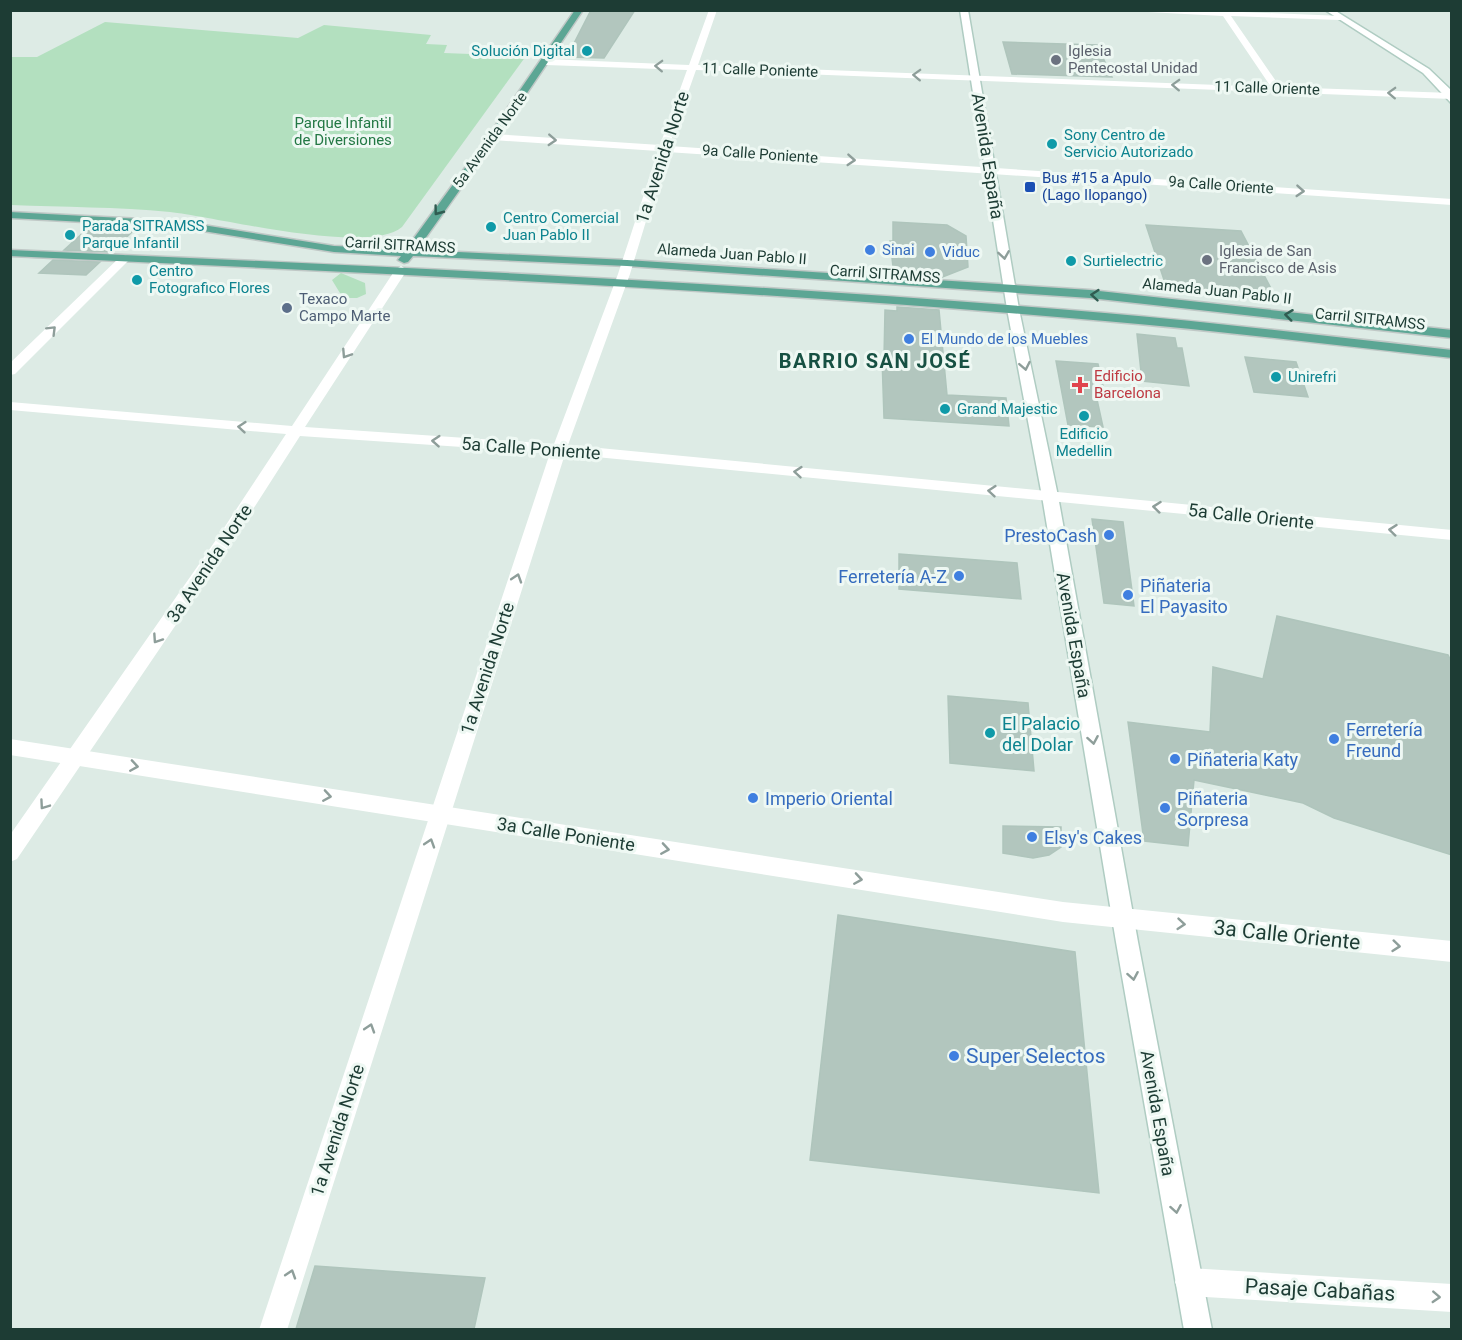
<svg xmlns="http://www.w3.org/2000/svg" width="1462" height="1340" viewBox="0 0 1462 1340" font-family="Roboto,sans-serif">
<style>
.green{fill:#b3e0bf}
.building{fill:#b2c6be;stroke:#afc5bc;stroke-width:1.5}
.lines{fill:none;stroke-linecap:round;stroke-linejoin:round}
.secondary-casing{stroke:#afccc2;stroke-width:3}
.primary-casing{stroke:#c0c8c6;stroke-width:3}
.minor{fill:#fff;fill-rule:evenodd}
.tertiary{fill:#fff;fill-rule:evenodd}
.secondary{fill:#fff;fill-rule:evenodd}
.primary{fill:#5ca694;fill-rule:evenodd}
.oneway{stroke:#8e9e9a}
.oneway2{stroke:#305c51}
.culture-dot{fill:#0f9aa8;stroke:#eef8f3;stroke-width:2}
.worship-dot{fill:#6b7280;stroke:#eef8f3;stroke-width:2}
.transit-dot{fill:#1a4fb4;stroke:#eef8f3;stroke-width:2}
.shop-dot{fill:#3f7fe0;stroke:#eef8f3;stroke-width:2}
.service-dot{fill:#5c6f8a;stroke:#eef8f3;stroke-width:2}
.health-dot{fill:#e0444e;stroke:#eef8f3;stroke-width:2}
.labels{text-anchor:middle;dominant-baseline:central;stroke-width:6;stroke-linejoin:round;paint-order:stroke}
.far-culture-label{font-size:15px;fill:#0d838f;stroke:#eef8f3;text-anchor:start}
.far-worship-label{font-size:15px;fill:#5b616d;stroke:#eef8f3;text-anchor:start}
.far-street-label{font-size:15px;fill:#1d3c34;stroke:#eef8f3}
.far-park-label{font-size:15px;fill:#237844;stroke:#eef8f3}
.far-transit-label{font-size:15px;fill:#164399;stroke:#eef8f3;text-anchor:start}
.far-shop-label{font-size:15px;fill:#366cbe;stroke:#eef8f3;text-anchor:start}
.far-service-label{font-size:15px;fill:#4e5e75;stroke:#eef8f3;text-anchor:start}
.far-health-label{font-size:15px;fill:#be3a42;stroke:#eef8f3;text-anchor:start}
.street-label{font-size:18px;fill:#1d3c34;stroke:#eef8f3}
.shop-label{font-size:18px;fill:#366cbe;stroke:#eef8f3;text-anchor:start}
.culture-label{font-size:18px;fill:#0d838f;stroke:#eef8f3;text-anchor:start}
.far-district-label{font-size:20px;font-weight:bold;letter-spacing:1.5px;fill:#175143;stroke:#eef8f3}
.near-street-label{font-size:21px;fill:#1d3c34;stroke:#eef8f3}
.near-shop-label{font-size:21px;fill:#366cbe;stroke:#eef8f3;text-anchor:start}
</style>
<rect width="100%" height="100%" fill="#ddebe5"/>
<!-- green -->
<path class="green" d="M 105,22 L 298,38 L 324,25 L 431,35 L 426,44 L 447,45 L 444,53 L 526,56 L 402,227 C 367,256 218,217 170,212 C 117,207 63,207 11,205 L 11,57 L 37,57 Z
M 341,273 L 365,283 L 366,294 L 357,298 L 343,298 L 332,280 Z"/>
<!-- building -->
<path class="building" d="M 591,10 L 635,10 L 604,58 L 567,57 Z
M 1003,42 L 1097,45 L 1112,77 L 1012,74 Z
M 893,222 L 947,225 L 966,236 L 968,267 L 940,278 L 894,275 L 890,241 L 893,241 Z
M 1146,225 L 1241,231 L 1277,300 L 1167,289 Z
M 86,230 L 132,232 L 111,252 L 64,250 Z
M 53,260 L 100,262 L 86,275 L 39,273 Z
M 897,307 L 939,310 L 947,395 L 1006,398 L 1009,426 L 884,418 L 882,357 L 884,357 L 885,310 L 897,311 Z
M 1137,334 L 1175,338 L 1177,348 L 1182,348 L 1189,386 L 1142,381 Z
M 1245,357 L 1296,362 L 1308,397 L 1254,392 Z
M 1056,361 L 1098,364 L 1105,395 L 1096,395 L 1103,427 L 1068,425 Z
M 1092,519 L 1123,522 L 1134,606 L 1104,603 Z
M 899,554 L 1017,563 L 1021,599 L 899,589 Z
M 1277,616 L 1448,655 L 1452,663 L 1452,855 L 1334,818 L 1303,803 L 1194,780 L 1188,846 L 1144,841 L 1128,722 L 1210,732 L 1213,667 L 1263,679 Z
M 948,696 L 1028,703 L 1034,771 L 950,763 Z
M 1003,826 L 1061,827 L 1061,847 L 1049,855 L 1033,858 L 1003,853 Z
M 838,915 L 1075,952 L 1099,1193 L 810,1160 Z
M 315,1266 L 485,1278 L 474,1329 L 296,1329 Z"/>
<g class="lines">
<!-- secondary casing -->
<g class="secondary-casing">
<path id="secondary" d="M 960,10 L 968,10 L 1019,309 L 1058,496 L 1138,942 L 1212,1330 L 1184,1330 L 1116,942 L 1042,496 L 1007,309 Z
M 1325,10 L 1334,10 L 1429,69 L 1452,91 L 1452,104 L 1423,73 Z"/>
</g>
<!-- primary casing -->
<g class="primary-casing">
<path id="primary" d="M 575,10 L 583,10 L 496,139 L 417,250 L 627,260 L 1090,290 L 1452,330 L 1452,338 L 1090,298 L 627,266 L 413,256 L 408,262 L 404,263 L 398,260 L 401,256 L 334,252 L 178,227 L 10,218 L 10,212 L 178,221 L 334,246 L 406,249 L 489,135 Z
M 10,250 C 376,266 741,282 1105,313 C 1221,323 1336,337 1452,350 L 1452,358 C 1336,345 1221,331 1105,321 C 741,289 376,273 10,256 Z"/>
</g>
<!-- minor -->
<path class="minor" d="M 709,10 L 717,10 L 698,65 L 1271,87 L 1223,16 L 1110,10 L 1193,10 L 1342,16 L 1342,20 L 1339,20 L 1231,16 L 1280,87 L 1452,93 L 1452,99 L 696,70 L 669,146 L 1452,199 L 1452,205 L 667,152 L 630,274 L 568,445 L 1452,530 L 1452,540 L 565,454 L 287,1330 L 259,1330 L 550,453 L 300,436 L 230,545 L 17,859 L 10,862 L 10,835 L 218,537 L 286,434 L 10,410 L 10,402 L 292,426 L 395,270 L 401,266 L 407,270 L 305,427 L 554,444 L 618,274 L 658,151 L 493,140 L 488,137 L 493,134 L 660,145 L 687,70 L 546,65 L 542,62 L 546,59 L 689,65 Z
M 125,255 L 131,258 L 15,374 L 10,375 L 10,363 L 121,256 Z
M 1189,1268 L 1452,1284 L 1452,1312 L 1189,1296 L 1179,1292 L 1175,1282 L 1179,1272 Z"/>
<!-- tertiary -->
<path class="tertiary" d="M 10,739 L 1063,902 L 1452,941 L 1452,962 L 1063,922 L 10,755 Z"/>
<!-- secondary -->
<use href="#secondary" class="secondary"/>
<!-- primary -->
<use href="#primary" class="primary"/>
</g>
<!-- one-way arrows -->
<defs><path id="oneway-chevron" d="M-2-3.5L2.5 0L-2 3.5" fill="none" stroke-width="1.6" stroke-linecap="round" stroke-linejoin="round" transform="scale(1.5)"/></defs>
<g class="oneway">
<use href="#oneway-chevron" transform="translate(659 66) rotate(-178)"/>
<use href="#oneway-chevron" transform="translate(917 75) rotate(-178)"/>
<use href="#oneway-chevron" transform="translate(1176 85) rotate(-178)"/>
<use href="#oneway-chevron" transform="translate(1392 93) rotate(-178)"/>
<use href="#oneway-chevron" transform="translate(552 140) rotate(3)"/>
<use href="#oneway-chevron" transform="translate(851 160) rotate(4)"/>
<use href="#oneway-chevron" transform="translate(1300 191) rotate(4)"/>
<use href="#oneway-chevron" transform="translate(1004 255) rotate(81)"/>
<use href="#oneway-chevron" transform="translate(52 330) rotate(-45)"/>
<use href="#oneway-chevron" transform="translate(346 354) rotate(123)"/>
<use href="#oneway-chevron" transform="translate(1025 366) rotate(79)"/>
<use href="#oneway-chevron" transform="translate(242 427) rotate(-175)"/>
<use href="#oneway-chevron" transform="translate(436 441) rotate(-176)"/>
<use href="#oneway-chevron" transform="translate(798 472) rotate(-175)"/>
<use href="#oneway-chevron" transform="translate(992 491) rotate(-175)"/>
<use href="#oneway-chevron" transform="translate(1157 507) rotate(-174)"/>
<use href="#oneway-chevron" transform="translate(1393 530) rotate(-174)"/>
<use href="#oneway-chevron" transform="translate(517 578) rotate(-72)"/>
<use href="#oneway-chevron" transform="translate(157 639) rotate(124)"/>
<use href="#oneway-chevron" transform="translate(1093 740) rotate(80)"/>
<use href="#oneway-chevron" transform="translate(134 766) rotate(9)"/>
<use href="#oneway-chevron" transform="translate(327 796) rotate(9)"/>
<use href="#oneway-chevron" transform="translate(44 805) rotate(125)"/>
<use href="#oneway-chevron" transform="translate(430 843) rotate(-72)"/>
<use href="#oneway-chevron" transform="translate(665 849) rotate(9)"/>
<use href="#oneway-chevron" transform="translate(858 879) rotate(9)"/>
<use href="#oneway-chevron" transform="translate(1181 924) rotate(5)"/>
<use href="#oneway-chevron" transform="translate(1396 946) rotate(6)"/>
<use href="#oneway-chevron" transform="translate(1133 976) rotate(80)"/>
<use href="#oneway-chevron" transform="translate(370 1028) rotate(-72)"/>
<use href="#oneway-chevron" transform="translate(1176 1209) rotate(80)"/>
<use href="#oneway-chevron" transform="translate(291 1274) rotate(-72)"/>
<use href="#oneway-chevron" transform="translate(1436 1297) rotate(3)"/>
</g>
<g class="oneway2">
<use href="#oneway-chevron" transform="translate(438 211) rotate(127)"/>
<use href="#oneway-chevron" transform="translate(1095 295) rotate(-175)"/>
<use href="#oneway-chevron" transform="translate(1289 315) rotate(-173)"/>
</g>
<!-- markers -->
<g class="culture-dot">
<circle cx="587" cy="51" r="6"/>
<circle cx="1052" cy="144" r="6"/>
<circle cx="491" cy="227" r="6"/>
<circle cx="70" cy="235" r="6"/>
<circle cx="1071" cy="261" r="6"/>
<circle cx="137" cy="280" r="6"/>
<circle cx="1276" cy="377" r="6"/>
<circle cx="945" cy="409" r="6"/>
<circle cx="1084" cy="416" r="6"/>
<circle cx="990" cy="733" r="6"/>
</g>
<g class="worship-dot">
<circle cx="1056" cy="60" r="6"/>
<circle cx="1207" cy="260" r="6"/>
</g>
<rect class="transit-dot" x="1024" y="181" width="12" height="12" rx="3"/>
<g class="shop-dot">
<circle cx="870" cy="250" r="6"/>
<circle cx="930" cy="252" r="6"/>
<circle cx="909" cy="339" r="6"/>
<circle cx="1109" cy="535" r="6"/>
<circle cx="959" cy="576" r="6"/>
<circle cx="1128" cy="595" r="6"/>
<circle cx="1334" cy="739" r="6"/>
<circle cx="1175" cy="759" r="6"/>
<circle cx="753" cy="798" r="6"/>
<circle cx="1165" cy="808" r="6"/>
<circle cx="1032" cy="837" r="6"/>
<circle cx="954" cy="1056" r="6"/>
</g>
<circle class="service-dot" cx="287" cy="308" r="6"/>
<path class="health-dot" d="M1077 376h6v6h6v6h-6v6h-6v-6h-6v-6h6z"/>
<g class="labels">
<!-- far-culture labels -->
<g class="far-culture-label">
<text x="575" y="51" text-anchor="end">Solución Digital</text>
<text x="1064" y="135">Sony Centro de<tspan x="1064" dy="17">Servicio Autorizado</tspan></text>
<text x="503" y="218">Centro Comercial<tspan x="503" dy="17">Juan Pablo II</tspan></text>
<text x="82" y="226">Parada SITRAMSS<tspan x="82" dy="17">Parque Infantil</tspan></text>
<text x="1083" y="261">Surtielectric</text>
<text x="149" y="271">Centro<tspan x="149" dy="17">Fotografico Flores</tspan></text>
<text x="1288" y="377">Unirefri</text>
<text x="957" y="409">Grand Majestic</text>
<text x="1084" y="434" text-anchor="middle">Edificio<tspan x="1084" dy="17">Medellin</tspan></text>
</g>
<!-- far-worship labels -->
<g class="far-worship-label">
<text x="1068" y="51">Iglesia<tspan x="1068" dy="17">Pentecostal Unidad</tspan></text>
<text x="1219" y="251">Iglesia de San<tspan x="1219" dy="17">Francisco de Asis</tspan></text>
</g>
<!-- far-street labels -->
<g class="far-street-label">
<text transform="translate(760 70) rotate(2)">11 Calle Poniente</text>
<text transform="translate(1267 88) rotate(2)">11 Calle Oriente</text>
<text transform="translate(490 140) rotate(-54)">5a Avenida Norte</text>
<text transform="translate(760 154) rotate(4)">9a Calle Poniente</text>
<text transform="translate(1221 185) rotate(4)">9a Calle Oriente</text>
<text transform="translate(400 245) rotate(3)">Carril SITRAMSS</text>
<text transform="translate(732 254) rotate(4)">Alameda Juan Pablo II</text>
<text transform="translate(885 274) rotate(4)">Carril SITRAMSS</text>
<text transform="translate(1217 291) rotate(6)">Alameda Juan Pablo II</text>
<text transform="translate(1370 319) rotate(6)">Carril SITRAMSS</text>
</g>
<!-- far-park labels -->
<g class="far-park-label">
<text x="343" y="123">Parque Infantil<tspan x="343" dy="17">de Diversiones</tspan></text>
</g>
<!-- far-transit labels -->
<g class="far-transit-label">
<text x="1042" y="178">Bus #15 a Apulo<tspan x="1042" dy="17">(Lago Ilopango)</tspan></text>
</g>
<!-- far-shop labels -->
<g class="far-shop-label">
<text x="882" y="250">Sinai</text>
<text x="942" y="252">Viduc</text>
<text x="921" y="339">El Mundo de los Muebles</text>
</g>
<!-- far-service labels -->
<g class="far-service-label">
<text x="299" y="299">Texaco<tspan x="299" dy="17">Campo Marte</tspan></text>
</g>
<!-- far-health labels -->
<g class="far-health-label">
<text x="1094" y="376">Edificio<tspan x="1094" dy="17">Barcelona</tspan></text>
</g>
<!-- street labels -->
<g class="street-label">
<text transform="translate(988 156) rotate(81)">Avenida España</text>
<text transform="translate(662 157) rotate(-72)">1a Avenida Norte</text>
<text transform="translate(531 448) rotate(4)">5a Calle Poniente</text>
<text transform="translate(1251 516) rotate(6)">5a Calle Oriente</text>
<text transform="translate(209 563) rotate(-56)">3a Avenida Norte</text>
<text transform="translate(1074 635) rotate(80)">Avenida España</text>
<text transform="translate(487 668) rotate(-72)">1a Avenida Norte</text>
<text transform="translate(566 834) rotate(9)">3a Calle Poniente</text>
<text transform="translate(1158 1113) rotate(80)">Avenida España</text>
<text transform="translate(337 1130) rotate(-72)">1a Avenida Norte</text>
</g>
<!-- shop labels -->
<g class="shop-label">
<text x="1097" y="535" text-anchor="end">PrestoCash</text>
<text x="947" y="576" text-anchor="end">Ferretería A-Z</text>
<text x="1140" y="585">Piñateria<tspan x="1140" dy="21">El Payasito</tspan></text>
<text x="1346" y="729">Ferretería<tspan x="1346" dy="21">Freund</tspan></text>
<text x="1187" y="759">Piñateria Katy</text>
<text x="765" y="798">Imperio Oriental</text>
<text x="1177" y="798">Piñateria<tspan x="1177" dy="21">Sorpresa</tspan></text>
<text x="1044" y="837">Elsy's Cakes</text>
</g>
<!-- culture labels -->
<g class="culture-label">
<text x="1002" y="723">El Palacio<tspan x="1002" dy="21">del Dolar</tspan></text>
</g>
<!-- far-district labels -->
<g class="far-district-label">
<text x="875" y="361">BARRIO SAN JOSÉ</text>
</g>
<!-- near-street labels -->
<g class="near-street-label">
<text transform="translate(1287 935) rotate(6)">3a Calle Oriente</text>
<text transform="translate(1320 1290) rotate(3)">Pasaje Cabañas</text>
</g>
<!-- near-shop labels -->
<g class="near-shop-label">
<text x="966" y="1056">Super Selectos</text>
</g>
</g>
<!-- border -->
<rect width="1462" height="1340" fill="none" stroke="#1d3c34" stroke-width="24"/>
</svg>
